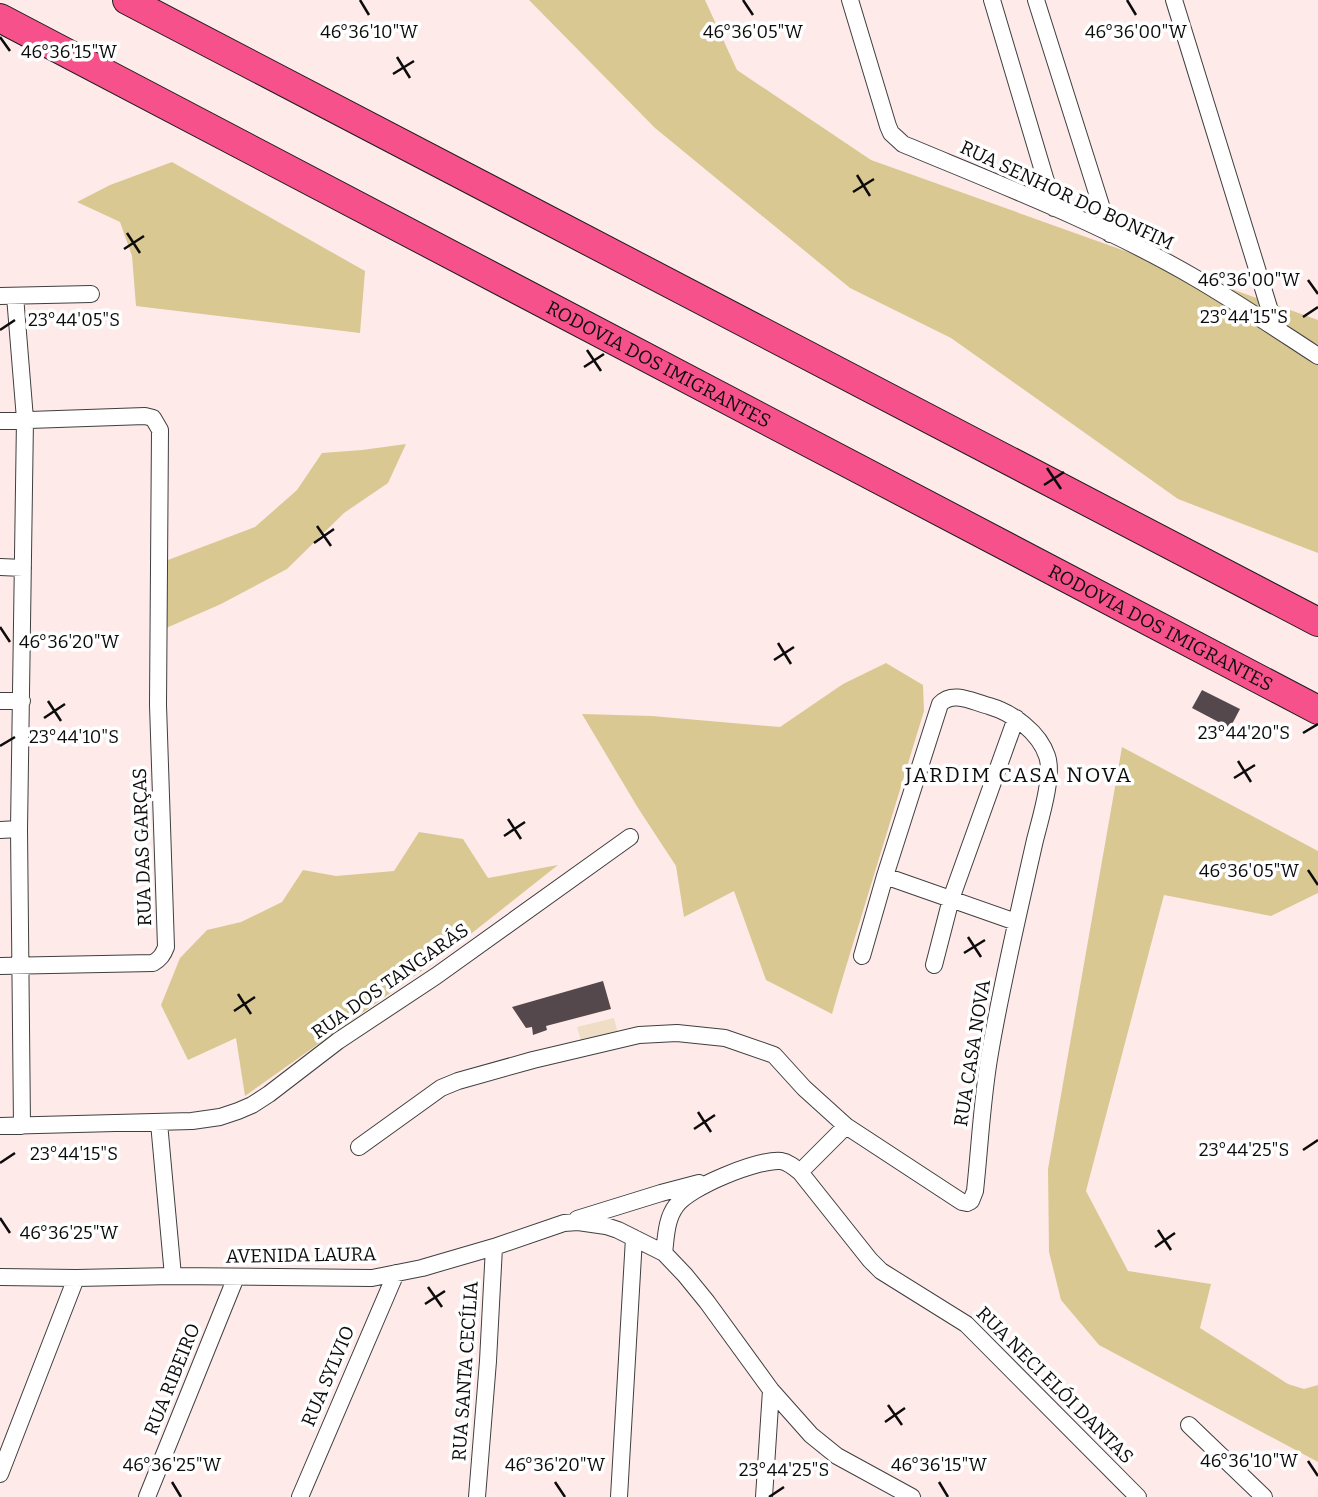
<svg xmlns="http://www.w3.org/2000/svg" width="1318" height="1497" viewBox="0 0 1318 1497" font-family="Bitter,serif">
<style>
.forest{fill:#dac893}
.pitch{fill:#f0ddc6}
.building{fill:#54484d}
.lines{fill:none;stroke-linecap:round;stroke-linejoin:round}
.street-casing{stroke:#3f3f3f;stroke-width:18}
.highway-casing{stroke:#1d1d1d;stroke-width:30}
.street{stroke:#fff;stroke-width:16}
.highway{stroke:#f6518a;stroke-width:28}
.ticks{fill:none;stroke:#0c0c0c;stroke-width:2.5}
.labels{text-anchor:middle;dominant-baseline:central;stroke-width:7;stroke-linejoin:round;paint-order:stroke}
.street-label{font-size:19px;fill:#0c0c0c;stroke:#fff}
.neighbourhood-label{font-size:21px;letter-spacing:2px;fill:#0c0c0c;stroke:#fff}
.ticks-label{font-size:18px;text-anchor:middle;fill:#0c0c0c;stroke:#fff;stroke-width:7;stroke-linejoin:round;paint-order:stroke}
</style>
<rect width="100%" height="100%" fill="#ffeaea"/>
<!-- forest -->
<path class="forest" d="M 529,0 L 705,0 L 737,70 L 871,160 L 1318,320 L 1318,553 L 1178,499 L 951,338 L 850,288 L 655,128 Z
M 172,162 L 365,271 L 360,333 L 136,306 L 132,256 L 120,222 L 77,202 L 110,185 Z
M 406,444 L 388,483 L 344,513 L 287,569 L 221,604 L 164,629 L 160,563 L 255,527 L 297,490 L 322,453 L 362,450 Z
M 886,663 L 923,685 L 924,711 L 838,993 L 832,1014 L 766,980 L 734,891 L 684,917 L 676,866 L 638,808 L 582,714 L 652,716 L 780,727 L 843,684 Z
M 1122,747 L 1318,851 L 1318,893 L 1271,916 L 1164,895 L 1086,1191 L 1128,1271 L 1211,1284 L 1200,1328 L 1288,1384 L 1304,1389 L 1318,1385 L 1318,1462 L 1099,1345 L 1061,1300 L 1049,1252 L 1048,1169 Z
M 419,832 L 463,839 L 488,878 L 558,865 L 444,955 L 245,1096 L 236,1038 L 188,1060 L 161,1005 L 180,958 L 207,930 L 241,922 L 282,902 L 303,870 L 336,876 L 394,871 Z"/>
<!-- pitch -->
<path class="pitch" d="M 614,1018 L 618,1034 L 582,1044 L 577,1027 Z"/>
<!-- building -->
<path class="building" d="M 1202,690 L 1240,709 L 1230,728 L 1192,708 Z
M 603,981 L 611,1009 L 546,1026 L 547,1030 L 533,1035 L 532,1027 L 526,1028 L 512,1007 Z"/>
<g class="lines">
<!-- street casing -->
<g class="street-casing">
<path id="street" d="M 850,0 L 888,126 L 891,133 L 903,144 C 1001,185 1105,225 1197,279 C 1238,303 1278,330 1318,356
M 992,0 L 1054,208
M 1036,0 L 1110,234
M 1174,0 L 1275,327
M 0,296 L 91,294
M 15,296 L 25,419 L 19,829 L 22,1126
M 0,421 L 145,416 L 153,418 L 160,430 L 158,705 L 166,947 C 163,955 160,959 153,963 L 0,966
M 0,567 L 23,568
M 0,701 L 22,701
M 0,830 L 19,829
M 885,876 L 1016,922
M 934,965 L 951,899 L 1016,718
M 159,1123 L 173,1276
M 0,1126 L 192,1121 L 220,1117 L 238,1111 L 252,1105 L 269,1094 L 338,1041 L 436,976 L 630,837
M 359,1147 L 441,1088 L 458,1081 L 533,1060 L 639,1035 L 677,1033 L 725,1038 L 774,1055 L 804,1088 L 846,1126 L 962,1202 L 967,1203 L 971,1201 L 975,1191 C 980,1145 982,1098 990,1053 C 1002,982 1019,911 1035,840 C 1040,820 1054,775 1047,756 C 1039,732 1013,713 989,706 C 973,702 953,690 940,704 L 885,876 L 862,956
M 800,1172 L 846,1126
M 577,1219 L 661,1193 L 699,1183
M 664,1253 C 666,1238 666,1219 676,1206 C 689,1187 758,1159 781,1161 C 788,1162 794,1167 800,1172 L 870,1260 L 881,1271 L 966,1324 L 1138,1497
M 0,1277 L 76,1278 L 173,1276 L 372,1278 L 422,1268 L 494,1247 L 564,1223 L 578,1222 L 606,1226 L 618,1230 L 664,1253 L 685,1275 L 707,1302 L 771,1390 L 811,1435 L 837,1456 L 912,1497
M 1189,1425 L 1264,1497
M 0,1474 L 76,1278
M 147,1497 L 236,1277
M 300,1497 L 396,1273
M 477,1497 L 488,1361 L 494,1247
M 619,1497 L 634,1238
M 764,1497 L 771,1390"/>
</g>
<!-- highway casing -->
<g class="highway-casing">
<g id="highway">
<path d="M 127,0 L 1318,622"/>
<path id="s1" d="M 0,18 L 1318,710"/>
</g>
</g>
<!-- street -->
<use href="#street" class="street"/>
<!-- highway -->
<use href="#highway" class="highway"/>
</g>
<!-- ticks -->
<path class="ticks" d="M 360,0 L 369,15M 743,0 L 753,15M 1127,0 L 1136,15M 0,37 L 10,51M 397,57 L 410,78M 393,74 L 414,61M 857,175 L 870,196M 853,192 L 874,179M 127,233 L 140,253M 124,249 L 144,236M 1308,280 L 1318,294M 1303,317 L 1318,307M 0,330 L 15,320M 587,350 L 601,371M 584,367 L 604,354M 1047,468 L 1061,489M 1044,485 L 1064,472M 317,526 L 331,546M 314,543 L 334,529M 0,627 L 10,642M 778,643 L 791,664M 774,660 L 794,647M 48,701 L 61,721M 44,718 L 65,704M 1303,733 L 1318,724M 0,746 L 15,737M 1238,761 L 1251,782M 1234,778 L 1255,765M 508,819 L 521,839M 504,836 L 525,822M 1308,870 L 1318,885M 968,937 L 981,957M 964,953 L 985,940M 238,994 L 251,1014M 234,1011 L 255,997M 698,1112 L 711,1132M 694,1129 L 715,1115M 1303,1150 L 1318,1140M 0,1163 L 15,1153M 0,1218 L 10,1233M 1158,1230 L 1171,1250M 1155,1247 L 1175,1233M 428,1287 L 442,1307M 425,1304 L 445,1291M 888,1405 L 902,1425M 885,1422 L 905,1408M 1308,1461 L 1318,1476M 172,1482 L 181,1497M 555,1482 L 565,1497M 939,1482 L 948,1497M 769,1497 L 784,1487"/>
<g class="labels">
<!-- street labels -->
<g class="street-label">
<text transform="translate(1067 195) rotate(25)">RUA SENHOR DO BONFIM</text>
<text stroke="none"><textPath href="#s1" startOffset="744">RODOVIA DOS IMIGRANTES</textPath></text>
<text stroke="none"><textPath href="#s1" startOffset="1311">RODOVIA DOS IMIGRANTES</textPath></text>
<text transform="translate(142 847) rotate(-92)">RUA DAS GARÇAS</text>
<text transform="translate(390 981) rotate(-35)">RUA DOS TANGARÁS</text>
<text transform="translate(972 1053) rotate(-81)">RUA CASA NOVA</text>
<text transform="translate(301 1255) rotate(-1)">AVENIDA LAURA</text>
<text transform="translate(465 1371) rotate(-86)">RUA SANTA CECÍLIA</text>
<text transform="translate(328 1376) rotate(-67)">RUA SYLVIO</text>
<text transform="translate(172 1379) rotate(-68)">RUA RIBEIRO</text>
<text transform="translate(1055 1385) rotate(45)">RUA NECI ELÓI DANTAS</text>
</g>
<!-- neighbourhood labels -->
<g class="neighbourhood-label">
<text x="1019" y="775">JARDIM CASA NOVA</text>
</g>
</g>
<g class="ticks-label">
<text x="1136" y="38">46°36'00"W</text>
<text x="369" y="38">46°36'10"W</text>
<text x="753" y="38">46°36'05"W</text>
<text x="69" y="58">46°36'15"W</text>
<text x="1249" y="286">46°36'00"W</text>
<text x="1244" y="323">23°44'15"S</text>
<text x="74" y="326">23°44'05"S</text>
<text x="69" y="648">46°36'20"W</text>
<text x="1244" y="739">23°44'20"S</text>
<text x="74" y="743">23°44'10"S</text>
<text x="1249" y="877">46°36'05"W</text>
<text x="1244" y="1156">23°44'25"S</text>
<text x="74" y="1160">23°44'15"S</text>
<text x="69" y="1239">46°36'25"W</text>
<text x="1249" y="1467">46°36'10"W</text>
<text x="172" y="1471">46°36'25"W</text>
<text x="555" y="1471">46°36'20"W</text>
<text x="939" y="1471">46°36'15"W</text>
<text x="784" y="1476">23°44'25"S</text>
</g>
</svg>
